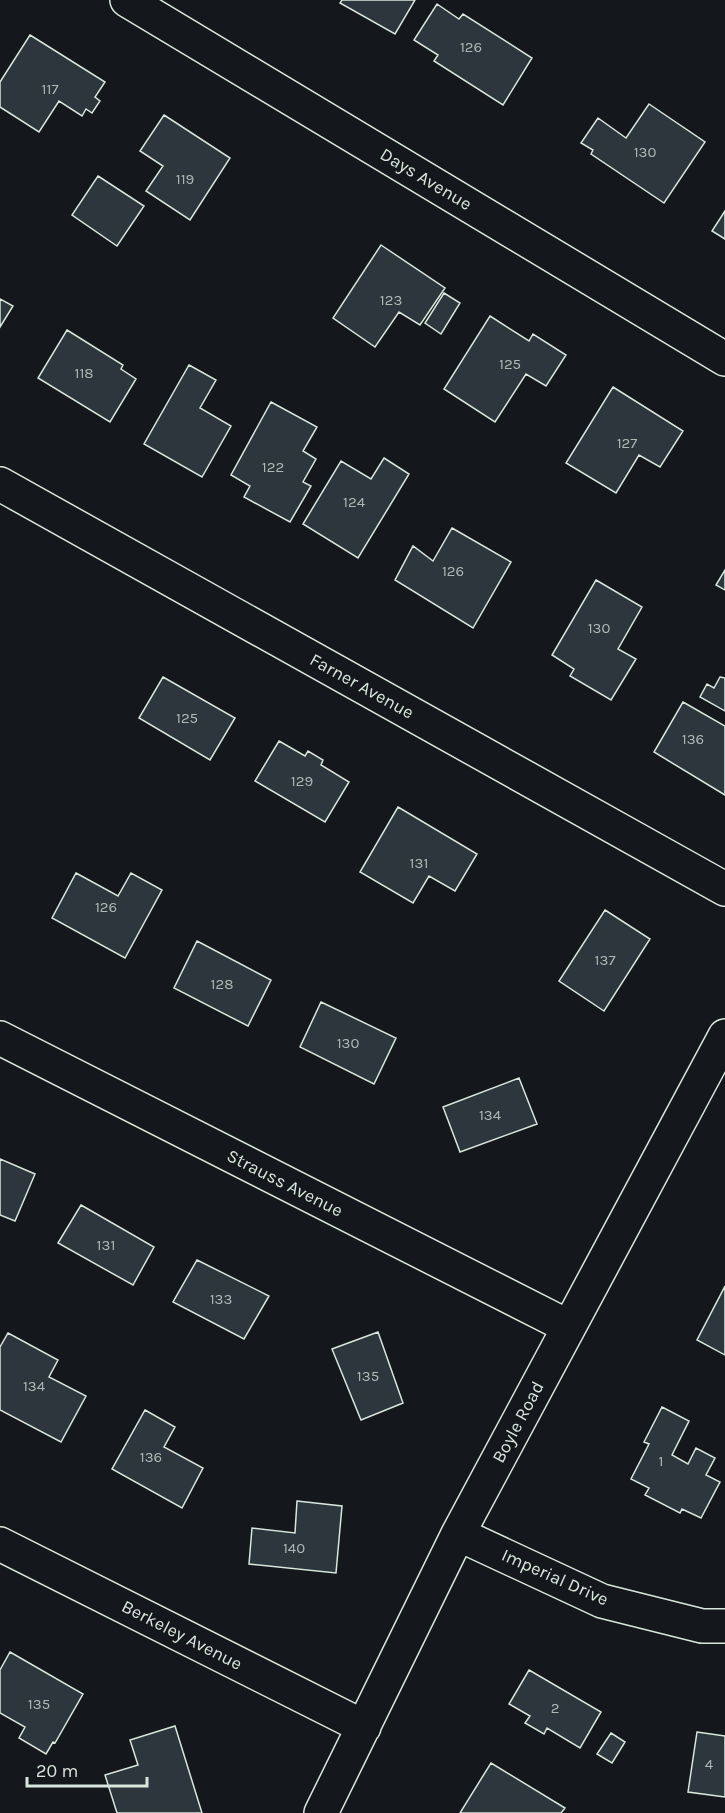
<svg xmlns="http://www.w3.org/2000/svg" width="725" height="1813" viewBox="0 0 725 1813" font-family="Karla,sans-serif">
<style>
.building{fill:#2c363c;stroke:#d8e6dc;stroke-width:1.5}
.lines{fill:none;stroke-linecap:round;stroke-linejoin:round}
.minor-casing{stroke:#d8e6dc;stroke-width:36}
.minor{stroke:#14181c;stroke-width:33}
.labels{text-anchor:middle;dominant-baseline:central;stroke-width:4.5;stroke-linejoin:round;paint-order:stroke}
.number-label{font-size:15px;fill:#adbab4}
.street-label{font-size:18px;fill:#d8e6dc;stroke:#14181c}
</style>
<rect width="100%" height="100%" fill="#14181c"/>
<!-- building -->
<path class="building" d="M 342,0 L 415,0 L 395,34 L 340,3 Z
M 437,4 L 459,19 L 463,14 L 532,58 L 503,105 L 434,61 L 438,55 L 414,40 Z
M 30,35 L 105,82 L 95,97 L 100,101 L 92,113 L 86,109 L 82,116 L 59,101 L 39,132 L 0,107 L 0,82 Z
M 649,104 L 705,142 L 664,203 L 591,154 L 593,150 L 581,143 L 598,118 L 626,138 Z
M 164,115 L 230,158 L 190,220 L 146,191 L 163,166 L 140,151 Z
M 98,176 L 144,206 L 117,246 L 72,215 Z
M 725,211 L 725,239 L 712,231 Z
M 381,245 L 445,288 L 420,325 L 399,312 L 375,347 L 333,318 Z
M 444,293 L 460,303 L 441,334 L 425,323 Z
M 0,299 L 13,306 L 0,327 Z
M 490,316 L 529,341 L 533,334 L 566,355 L 546,386 L 526,374 L 495,422 L 444,389 Z
M 67,330 L 123,365 L 121,369 L 136,379 L 110,422 L 38,378 Z
M 189,365 L 216,380 L 200,408 L 231,426 L 202,477 L 144,444 Z
M 613,387 L 683,431 L 660,467 L 639,455 L 616,493 L 566,463 Z
M 271,402 L 317,427 L 303,451 L 316,459 L 303,482 L 311,486 L 290,522 L 244,497 L 250,486 L 231,475 Z
M 384,458 L 409,474 L 358,558 L 303,524 L 341,461 L 371,479 Z
M 452,528 L 511,562 L 473,628 L 395,580 L 413,546 L 433,561 Z
M 725,570 L 725,590 L 716,585 Z
M 596,580 L 642,607 L 618,649 L 636,659 L 611,700 L 570,676 L 574,669 L 552,655 Z
M 163,677 L 235,718 L 210,760 L 139,718 Z
M 720,677 L 725,678 L 725,711 L 700,697 L 707,684 L 714,688 Z
M 683,702 L 725,726 L 725,795 L 654,752 Z
M 279,741 L 305,756 L 308,751 L 323,760 L 321,765 L 349,782 L 325,822 L 255,781 Z
M 398,807 L 477,854 L 455,891 L 429,876 L 413,903 L 360,872 Z
M 76,873 L 118,896 L 131,873 L 162,890 L 125,958 L 52,918 Z
M 605,910 L 650,939 L 604,1011 L 559,981 Z
M 197,941 L 271,980 L 248,1026 L 174,988 Z
M 321,1002 L 396,1038 L 374,1084 L 300,1047 Z
M 519,1078 L 537,1124 L 460,1152 L 443,1107 Z
M 0,1159 L 35,1174 L 15,1221 L 0,1215 Z
M 81,1205 L 154,1247 L 133,1285 L 58,1243 Z
M 197,1260 L 269,1296 L 244,1339 L 173,1302 Z
M 725,1286 L 725,1355 L 697,1340 Z
M 378,1332 L 403,1403 L 361,1420 L 332,1349 Z
M 8,1333 L 58,1360 L 49,1377 L 86,1396 L 61,1442 L 0,1410 L 0,1347 Z
M 662,1407 L 689,1421 L 672,1455 L 688,1464 L 696,1448 L 715,1458 L 706,1475 L 720,1482 L 701,1518 L 682,1509 L 680,1513 L 645,1495 L 649,1488 L 631,1479 L 649,1444 L 644,1442 Z
M 145,1410 L 175,1427 L 164,1447 L 203,1468 L 182,1508 L 112,1469 Z
M 297,1501 L 342,1506 L 336,1573 L 249,1564 L 252,1528 L 295,1533 Z
M 10,1652 L 83,1694 L 55,1743 L 53,1742 L 46,1754 L 19,1738 L 25,1727 L 0,1713 L 0,1670 Z
M 529,1670 L 601,1712 L 580,1748 L 547,1728 L 544,1734 L 525,1723 L 530,1716 L 509,1704 Z
M 175,1726 L 202,1813 L 117,1813 L 105,1775 L 138,1765 L 130,1740 Z
M 697,1732 L 725,1736 L 725,1797 L 688,1792 Z
M 611,1733 L 625,1742 L 612,1763 L 597,1754 Z
M 491,1763 L 565,1808 L 561,1813 L 460,1813 Z"/>
<g class="lines">
<!-- minor casing -->
<g class="minor-casing">
<path id="minor" d="M 127,0 L 725,359
M 0,484 L 725,889
M 0,1038 L 569,1327
M 458,1534 L 602,1601 L 702,1626 L 725,1626
M 0,1544 L 364,1727
M 321,1813 L 458,1534 L 725,1036"/>
</g>
<!-- minor -->
<use href="#minor" class="minor"/>
</g>
<g class="labels">
<!-- number labels -->
<g class="number-label">
<text x="471" y="47">126</text>
<text x="50" y="89">117</text>
<text x="645" y="152">130</text>
<text x="185" y="179">119</text>
<text x="391" y="300">123</text>
<text x="510" y="364">125</text>
<text x="84" y="373">118</text>
<text x="627" y="443">127</text>
<text x="273" y="467">122</text>
<text x="354" y="502">124</text>
<text x="453" y="571">126</text>
<text x="599" y="628">130</text>
<text x="187" y="718">125</text>
<text x="693" y="739">136</text>
<text x="302" y="781">129</text>
<text x="419" y="863">131</text>
<text x="106" y="907">126</text>
<text x="605" y="960">137</text>
<text x="222" y="984">128</text>
<text x="348" y="1043">130</text>
<text x="490" y="1115">134</text>
<text x="106" y="1245">131</text>
<text x="221" y="1299">133</text>
<text x="368" y="1376">135</text>
<text x="34" y="1386">134</text>
<text x="151" y="1457">136</text>
<text x="661" y="1461">1</text>
<text x="294" y="1548">140</text>
<text x="39" y="1704">135</text>
<text x="555" y="1708">2</text>
<text x="709" y="1764">4</text>
</g>
<!-- street labels -->
<g class="street-label">
<text transform="translate(426 179) rotate(31)">Days Avenue</text>
<text transform="translate(362 686) rotate(29)">Farner Avenue</text>
<text transform="translate(285 1183) rotate(27)">Strauss Avenue</text>
<text transform="translate(518 1422) rotate(-62)">Boyle Road</text>
<text transform="translate(555 1577) rotate(24)">Imperial Drive</text>
<text transform="translate(182 1635) rotate(27)">Berkeley Avenue</text>
</g>
</g>
<!-- scale -->
<path d="M27 1777v9h120v-9" fill="none" stroke="#d8e6dc" stroke-width="3"/>
<text x="36" y="1777" font-size="18" fill="#d8e6dc" stroke="#14181c" stroke-width="4.5" paint-order="stroke">20 m</text>
</svg>
